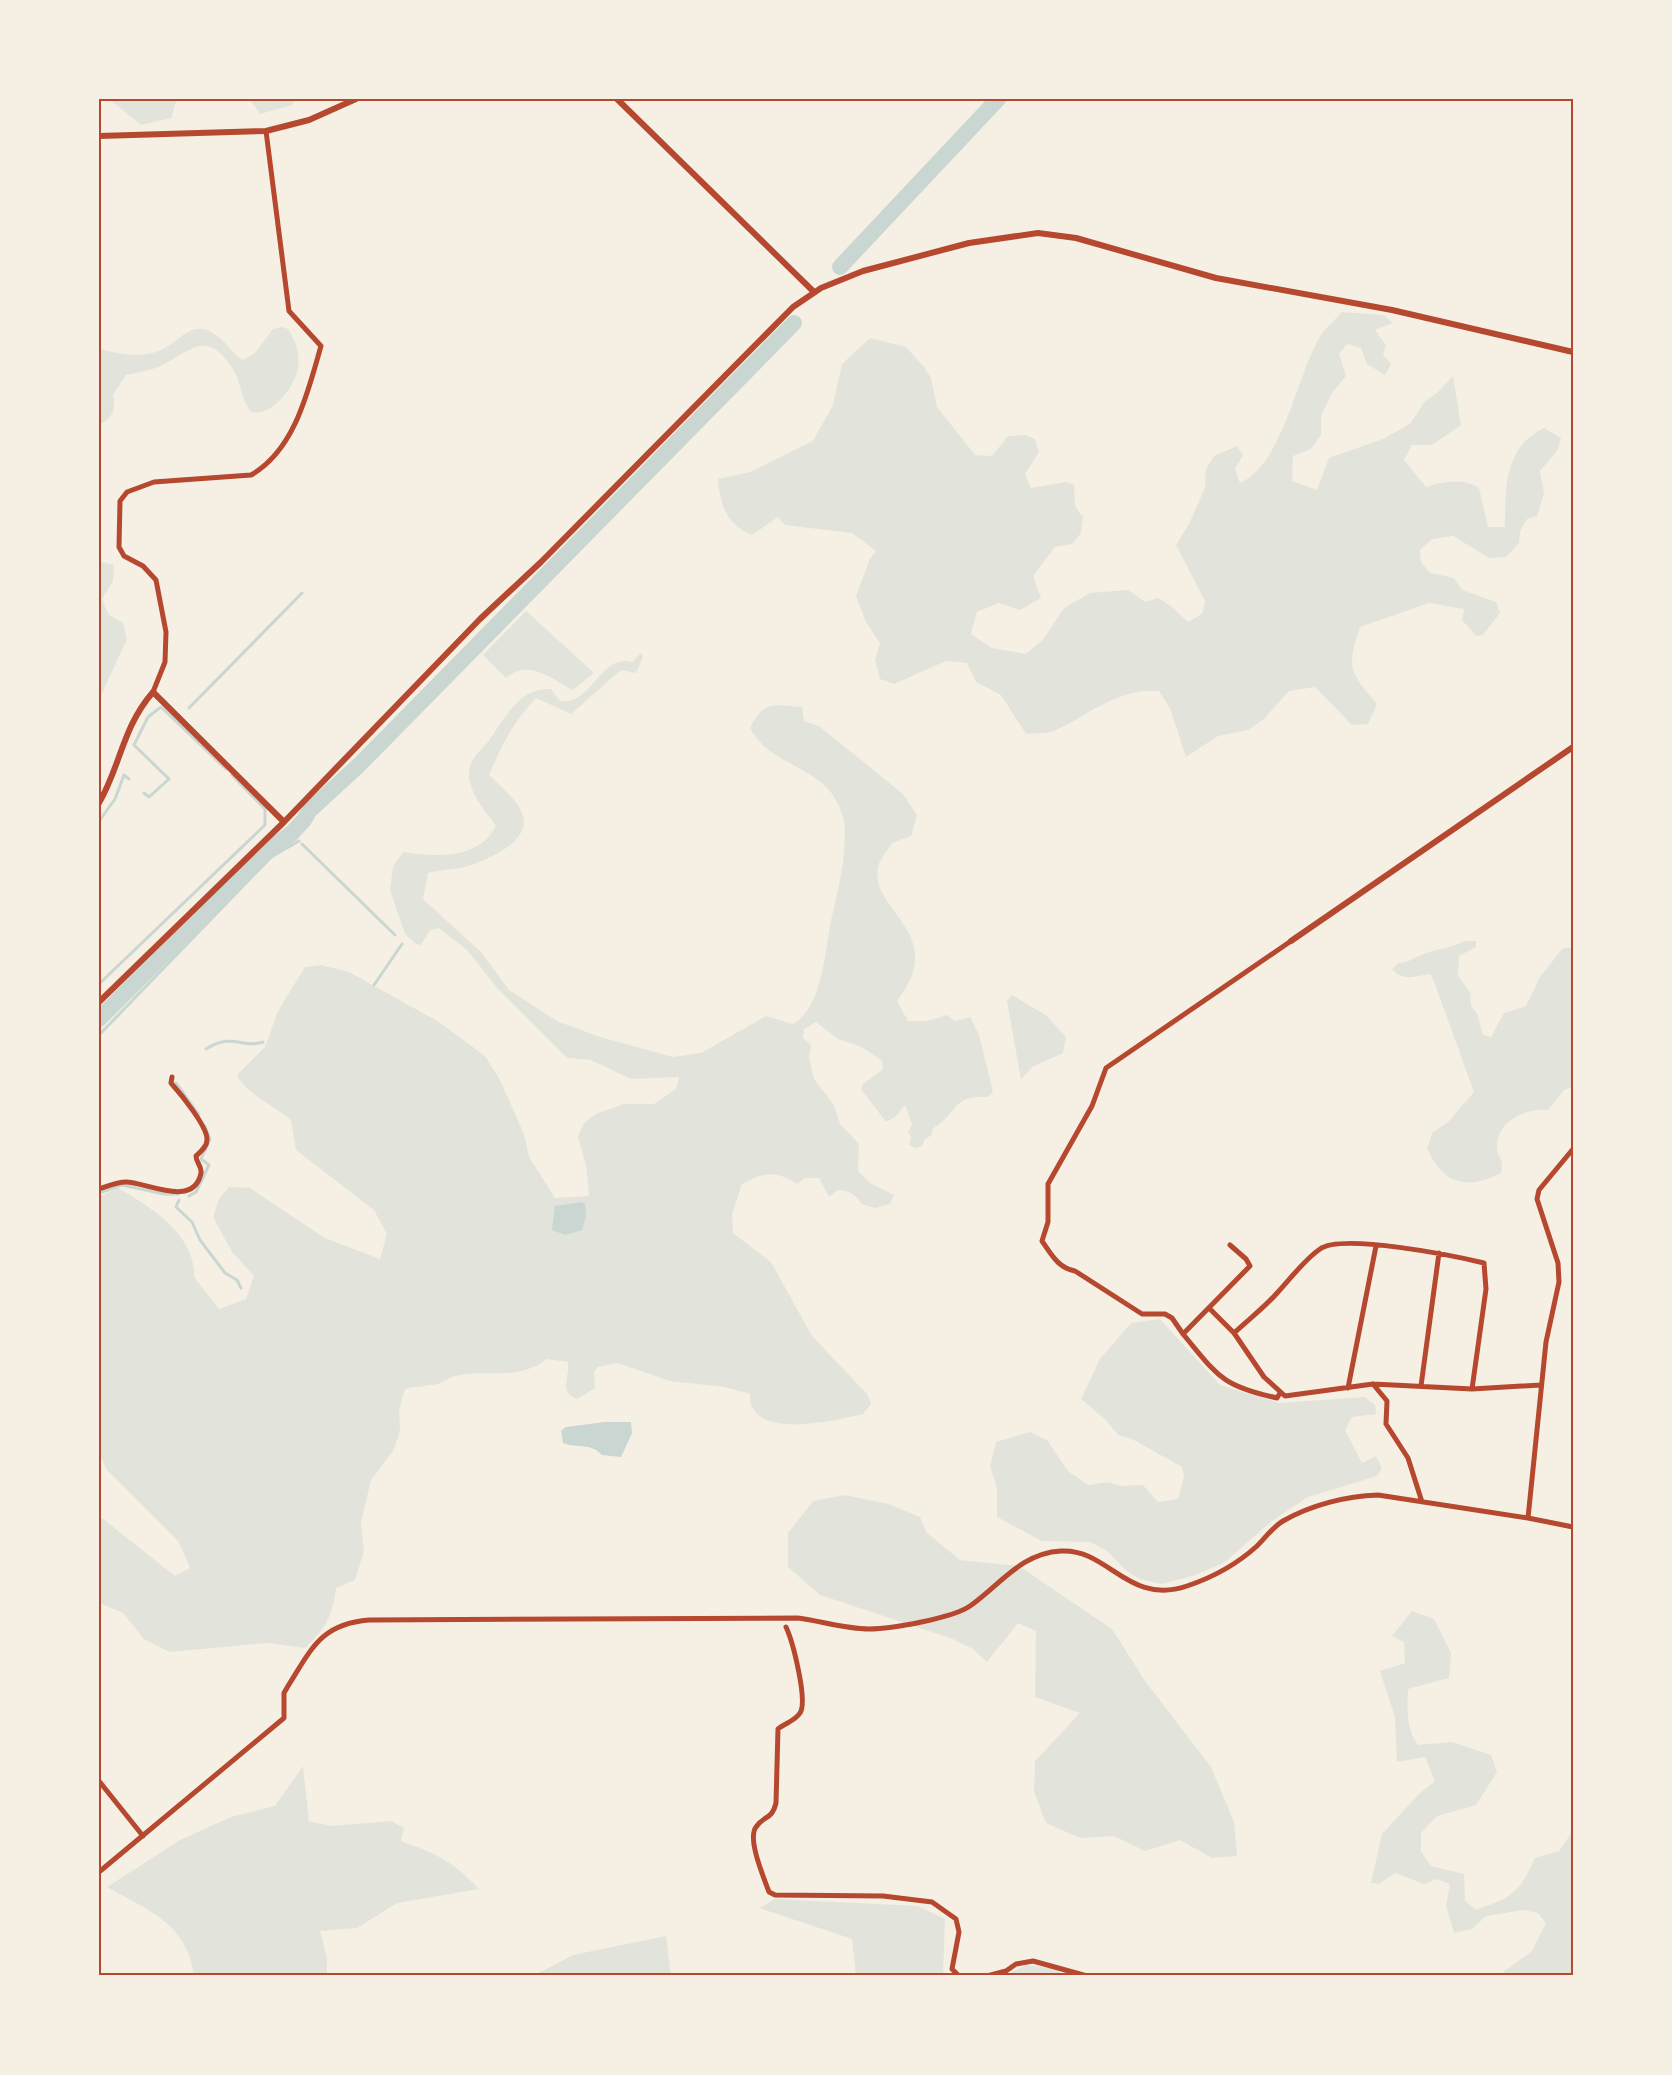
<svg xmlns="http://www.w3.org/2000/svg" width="1672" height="2075" viewBox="0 0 1672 2075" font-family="Inter,sans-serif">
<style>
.green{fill:#e2e4dc}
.water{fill:#c9d6d2}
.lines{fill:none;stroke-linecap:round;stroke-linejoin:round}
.stream{stroke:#c9d6d2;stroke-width:3}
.river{stroke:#c9d6d2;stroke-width:16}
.minor{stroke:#b5482f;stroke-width:5}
.tertiary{stroke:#b5482f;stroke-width:6}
.neatline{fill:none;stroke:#b5482f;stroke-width:2}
</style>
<rect width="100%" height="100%" fill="#f6efe4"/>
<!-- green -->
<path class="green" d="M 109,99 L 177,99 L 171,118 L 141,125 Z
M 250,99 L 295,99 L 292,105 L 260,114 Z
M 1342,312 L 1383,315 L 1393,323 L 1375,330 L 1386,345 L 1383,355 L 1391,364 L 1385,375 L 1367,364 L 1361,348 L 1347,344 L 1339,354 L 1346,376 L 1332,393 L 1321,416 L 1321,435 L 1311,449 L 1293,456 L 1292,481 L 1317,490 L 1329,458 L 1383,439 L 1410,424 L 1425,401 L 1437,393 L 1453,376 L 1461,425 L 1432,445 L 1412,445 L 1404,460 L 1426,487 C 1442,481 1465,478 1479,488 L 1488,527 L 1505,527 C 1505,489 1504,447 1544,428 L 1561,438 L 1557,451 L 1540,471 L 1544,494 L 1537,516 L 1527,519 L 1520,532 L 1519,543 L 1506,557 L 1489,558 L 1453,536 L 1432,539 L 1420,550 L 1421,563 L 1431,573 L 1454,578 L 1462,590 L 1496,602 L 1500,613 L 1483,635 L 1476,636 L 1462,620 L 1464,609 L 1429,603 L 1360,627 C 1346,669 1350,672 1377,704 L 1368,724 L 1352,725 L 1315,687 L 1289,691 L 1264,719 L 1248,730 L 1218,736 L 1186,757 L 1170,708 L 1159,691 C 1116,688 1090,715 1054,731 C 1046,734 1035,733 1026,734 L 1001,695 L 976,682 L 967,663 L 946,661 L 894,684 L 880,679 L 875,660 L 880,643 L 866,622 L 856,596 L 870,559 L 876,551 L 852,533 L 785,525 L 778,517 L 752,535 C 727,525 720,505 718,479 L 750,472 L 813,441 L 833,405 L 842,364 L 870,338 L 906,347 L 924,367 L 931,378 L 937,407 L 975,455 L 992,456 L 1008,436 L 1025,435 L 1035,439 L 1039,452 L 1025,474 L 1031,488 L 1066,482 L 1074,485 L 1075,506 L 1083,517 L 1081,533 L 1072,544 L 1055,547 L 1033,576 L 1041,598 L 1020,610 L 999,603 L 977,612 L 971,634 L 992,648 L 1026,654 L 1043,640 L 1064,608 L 1090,593 L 1128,590 L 1145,602 L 1158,598 L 1171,606 L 1188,622 L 1202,614 L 1205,601 L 1176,545 L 1189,524 L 1205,488 L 1206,469 L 1214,456 L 1237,446 L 1243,455 L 1235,469 L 1240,483 C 1281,466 1297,378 1318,340 C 1323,330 1334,321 1342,312 Z
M 281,327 L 288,329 C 305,354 301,379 280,400 C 271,409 263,414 251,412 C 241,399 241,382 233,369 C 206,326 189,353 158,367 C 148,371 136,373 126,375 L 113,395 C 116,411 113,417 99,425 L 99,349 C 119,354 143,359 163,349 C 181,340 193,318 216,335 C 227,342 232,354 243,360 L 254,354 L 273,329 Z
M 99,561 L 114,565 L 113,581 L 102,599 L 109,615 L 123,623 L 127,639 L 99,700 Z
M 526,611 L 594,673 L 573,690 C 552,679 528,658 506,678 L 483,655 Z
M 641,653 L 643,657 L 636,673 L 621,670 L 571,714 L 536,698 C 513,722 502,745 489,775 C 499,785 517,799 522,813 C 533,839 493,857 474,864 C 460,870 443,869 428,873 L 423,899 L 482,953 L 509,990 L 557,1021 L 600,1037 L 673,1057 L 701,1053 L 766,1016 L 793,1024 C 824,1006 825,947 832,916 C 839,888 845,859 845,830 C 845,822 840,807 836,800 C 817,766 767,763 750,728 C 763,700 774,705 802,707 L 804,721 L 819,726 L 903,794 L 917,815 L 911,836 L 892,843 C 888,850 879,860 878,867 C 869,912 950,932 897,1001 L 908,1021 L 927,1021 L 947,1015 L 955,1021 L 970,1017 L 979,1035 L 993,1092 L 988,1097 C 952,1094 959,1113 932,1129 L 932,1135 L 925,1139 L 922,1146 L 916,1148 L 909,1145 L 911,1138 L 908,1131 L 912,1125 L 905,1105 L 895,1117 L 886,1122 L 861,1089 L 863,1084 L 883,1069 L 882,1061 L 862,1047 L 838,1039 L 816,1022 L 804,1029 L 803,1038 L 811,1045 L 809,1058 L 814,1079 L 834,1105 L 840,1124 L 859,1144 L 858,1171 L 870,1183 L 894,1195 L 890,1204 L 875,1208 L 861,1204 C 856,1194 850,1191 838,1190 L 829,1197 L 819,1178 L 805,1178 L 797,1184 C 775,1170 764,1172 742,1184 L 732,1214 L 733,1233 L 771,1262 L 812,1336 L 867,1394 L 871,1404 L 863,1414 C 838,1420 767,1437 752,1407 C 750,1404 750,1397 750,1394 L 725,1387 L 670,1381 L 617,1363 L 598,1367 L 594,1372 L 595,1388 L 577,1399 C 558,1393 570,1377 568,1362 L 547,1359 C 517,1382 488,1368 455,1376 C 449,1377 444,1382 438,1384 C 427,1386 417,1386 405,1389 L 399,1410 L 400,1431 L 393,1451 L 371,1480 L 361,1522 L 364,1551 L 355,1580 L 336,1588 C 332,1617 326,1628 305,1648 L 267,1643 L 169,1652 L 144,1639 L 123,1613 L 99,1603 L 99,1518 L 103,1519 L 175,1576 L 190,1568 L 179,1542 L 106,1469 L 99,1452 L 99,1197 L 118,1188 C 151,1207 196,1235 194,1277 L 219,1309 L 246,1299 L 254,1276 L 232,1252 L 213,1217 L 219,1199 L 229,1187 L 250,1188 L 325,1238 L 380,1259 L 387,1234 L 374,1210 L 296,1150 L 291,1120 C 275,1107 244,1092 237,1075 L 265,1047 L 278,1011 L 305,967 L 321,965 L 349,972 L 439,1022 L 485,1056 L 500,1080 L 524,1134 L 529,1157 L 555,1198 L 589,1196 L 586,1165 L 578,1137 L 584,1123 L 596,1114 L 624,1104 L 654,1104 L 676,1089 L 679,1077 L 631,1079 L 591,1060 L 567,1058 L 498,989 L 467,950 L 439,928 L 430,930 L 421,945 L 416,944 L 405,934 L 390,890 L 393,867 L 403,852 C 436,857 478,860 496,826 C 486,812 468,792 469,773 C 469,758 482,750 490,739 C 506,716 519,688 551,689 L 560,701 C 592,706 600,653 632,662 Z
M 1465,941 L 1476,941 L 1476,947 L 1459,956 L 1458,976 L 1470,992 L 1471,1006 L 1477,1013 L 1483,1035 L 1491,1037 L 1504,1013 L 1526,1006 L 1540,977 L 1562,949 L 1573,947 L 1573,1091 L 1570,1088 L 1564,1090 L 1548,1110 C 1527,1108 1498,1120 1497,1145 C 1496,1157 1505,1158 1501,1173 C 1467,1190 1443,1185 1427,1148 L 1433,1132 L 1448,1122 L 1474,1092 L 1433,979 L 1430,974 C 1415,976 1403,982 1392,969 L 1398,963 C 1409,963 1414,957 1424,954 C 1440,948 1449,949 1465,941 Z
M 1012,995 L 1047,1016 L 1066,1037 L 1063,1053 L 1032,1067 L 1021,1080 L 1007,1001 Z
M 1160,1319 L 1220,1385 L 1279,1403 L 1365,1397 L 1375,1405 L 1376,1414 L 1352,1417 L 1345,1430 L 1362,1463 L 1376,1456 L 1382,1469 L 1377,1476 L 1308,1497 L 1272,1521 L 1225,1562 L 1196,1575 L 1161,1584 L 1140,1579 L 1128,1572 L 1107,1551 L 1090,1542 L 1042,1541 L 997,1517 L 997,1488 L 990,1466 L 996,1442 L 1030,1432 L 1047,1440 L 1068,1471 L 1088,1485 L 1108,1482 L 1121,1486 L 1143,1485 L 1158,1502 L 1178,1499 L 1184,1476 L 1182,1467 L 1132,1439 L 1118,1435 L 1107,1421 L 1081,1399 L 1100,1359 L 1131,1323 Z
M 845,1495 L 888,1504 L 920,1517 L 926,1532 L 960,1560 L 1019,1566 L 1112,1629 L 1145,1681 L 1211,1767 L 1234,1822 L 1237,1856 L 1212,1858 L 1180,1840 L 1145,1851 L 1114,1836 L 1080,1838 L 1046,1823 L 1034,1792 L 1035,1761 L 1080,1713 L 1035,1697 L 1036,1631 L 1018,1623 L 987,1662 L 973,1649 L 953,1639 L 820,1595 L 788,1567 L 788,1533 L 813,1501 Z
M 1412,1611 L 1434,1619 L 1451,1653 L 1449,1678 L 1408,1689 C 1407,1708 1406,1729 1418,1745 L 1452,1742 L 1491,1755 L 1497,1772 L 1476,1805 L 1437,1816 L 1421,1833 L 1421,1851 L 1431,1866 L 1464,1874 L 1465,1901 L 1476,1910 C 1513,1897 1519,1893 1535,1858 L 1559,1851 L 1573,1831 L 1573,1976 C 1556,1972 1519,1976 1498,1976 L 1532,1951 L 1546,1923 L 1538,1913 L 1523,1910 L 1486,1916 L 1472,1929 L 1454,1933 L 1446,1906 L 1450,1884 L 1437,1879 L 1424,1884 L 1395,1873 L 1379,1884 L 1371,1883 L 1382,1834 L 1420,1793 L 1435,1781 L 1425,1757 L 1397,1762 L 1395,1717 L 1380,1671 L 1405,1663 L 1404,1642 L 1392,1636 Z
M 303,1766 L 309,1821 L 331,1826 L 391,1821 L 404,1828 L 401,1841 C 435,1853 454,1862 479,1889 L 397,1903 L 357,1928 L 320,1931 L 327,1958 L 327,1976 L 194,1976 C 187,1923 149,1911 107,1887 L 180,1840 L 231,1817 L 275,1806 Z
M 775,1899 L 918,1906 L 945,1919 L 943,1976 L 856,1976 L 852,1939 L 759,1908 Z
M 666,1936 L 671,1976 L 533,1976 L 573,1955 Z
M 1026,1965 L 1054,1968 L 1066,1976 L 1004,1976 Z"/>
<!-- water -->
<path class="water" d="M 582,1202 L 585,1204 L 586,1216 L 582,1230 L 565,1235 L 552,1230 L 555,1206 Z
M 605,1422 L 631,1422 L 632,1433 L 621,1457 L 602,1455 C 590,1442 578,1449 563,1443 L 561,1431 L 566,1427 Z"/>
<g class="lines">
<!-- stream -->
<path class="stream" d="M 189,708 L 302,593
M 232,775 L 264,808
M 144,793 L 149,797 L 169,779 L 134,745 L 148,717 L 161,707 L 226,769
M 100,820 L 115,799 L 124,775 L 129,779
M 288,831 L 293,836
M 302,844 L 395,935
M 99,984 L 265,825 L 265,808
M 374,985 L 402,944
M 99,1035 L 271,857 L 299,841
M 206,1049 C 234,1032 241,1049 263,1042
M 176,1083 L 199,1115
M 99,1193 L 122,1185 L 164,1194 L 178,1194
M 189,1196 L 196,1192 L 209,1165 L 201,1159 L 210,1139 L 205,1126
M 179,1200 L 176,1207 L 192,1222 L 200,1240 L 225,1273 L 237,1280 L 241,1288"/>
<!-- river -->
<path class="river" d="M 840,267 L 998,99
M 99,1019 L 273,846 L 291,834 L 304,820 L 310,810 L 359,765 L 794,323"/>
<!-- minor -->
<path class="minor" d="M 153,692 L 165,662 L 166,632 L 156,580 L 143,566 L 124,556 L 119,547 L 120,501 L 127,492 L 154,482 L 251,475 C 295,450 308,391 321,346 L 289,311 L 266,131
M 99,1189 C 108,1186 117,1182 126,1182 C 146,1182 194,1209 201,1173 C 202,1166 196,1163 196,1156 C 200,1152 207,1147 207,1140 C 208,1127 180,1093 171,1083 L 172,1077
M 1230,1245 L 1246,1259 L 1250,1266 L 1183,1334 L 1172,1318 L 1165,1314 L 1142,1314 L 1075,1271 C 1058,1268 1051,1254 1042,1241 L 1048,1222 L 1048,1184 L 1092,1106 L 1106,1068 L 1291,941
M 1209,1308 L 1234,1333 L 1264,1377 L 1285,1396 L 1373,1384 L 1472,1389 L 1541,1385
M 1234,1333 C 1249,1319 1265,1307 1278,1292 C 1291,1278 1305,1259 1320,1249 C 1342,1233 1455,1256 1484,1263 L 1486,1289 L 1472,1389
M 1183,1334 C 1218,1376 1221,1386 1277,1398 L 1280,1393
M 1373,1384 L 1387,1401 L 1386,1424 L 1408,1458 L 1422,1502
M 1421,1386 L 1439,1253
M 1348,1388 L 1376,1246
M 1528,1518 L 1546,1342 L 1559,1282 L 1558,1263 L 1537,1199 L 1539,1190 L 1573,1149
M 786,1627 C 793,1642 808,1701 800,1713 C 795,1721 785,1723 778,1729 L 776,1803 C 772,1820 764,1815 756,1827 C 747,1839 764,1878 769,1892 L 775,1895 L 883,1896 L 932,1902 L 956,1919 L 959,1932 L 952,1969 L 959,1976
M 99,1781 L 143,1836
M 99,1872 L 284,1718 L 284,1693 L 288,1686 C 312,1648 321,1624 369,1620 L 798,1618 C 821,1621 845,1629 869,1629 C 891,1629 953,1618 970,1606 C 1000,1585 1021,1553 1061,1551 C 1108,1548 1128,1606 1187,1586 C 1214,1577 1236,1565 1257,1546 C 1265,1538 1273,1527 1283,1521 C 1311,1505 1346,1496 1378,1495 L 1528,1518 L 1573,1527
M 987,1976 L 1006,1971 L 1016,1964 L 1033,1961 L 1087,1976"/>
<!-- tertiary -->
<path class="tertiary" d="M 617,99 L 814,292
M 99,136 L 266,131 L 309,120 L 356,99
M 99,803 C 121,765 122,728 153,692 L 284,822
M 1291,941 L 1573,747
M 99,1002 L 284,822 L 480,619 L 541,562 L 793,307 L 821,288 L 863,271 L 969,243 L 1038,233 L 1076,238 L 1216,278 L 1392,310 L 1573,352"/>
</g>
<!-- border -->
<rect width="1672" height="2075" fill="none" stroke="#f6efe4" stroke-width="201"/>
<rect x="100" y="100" width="1472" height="1874" class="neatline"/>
</svg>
